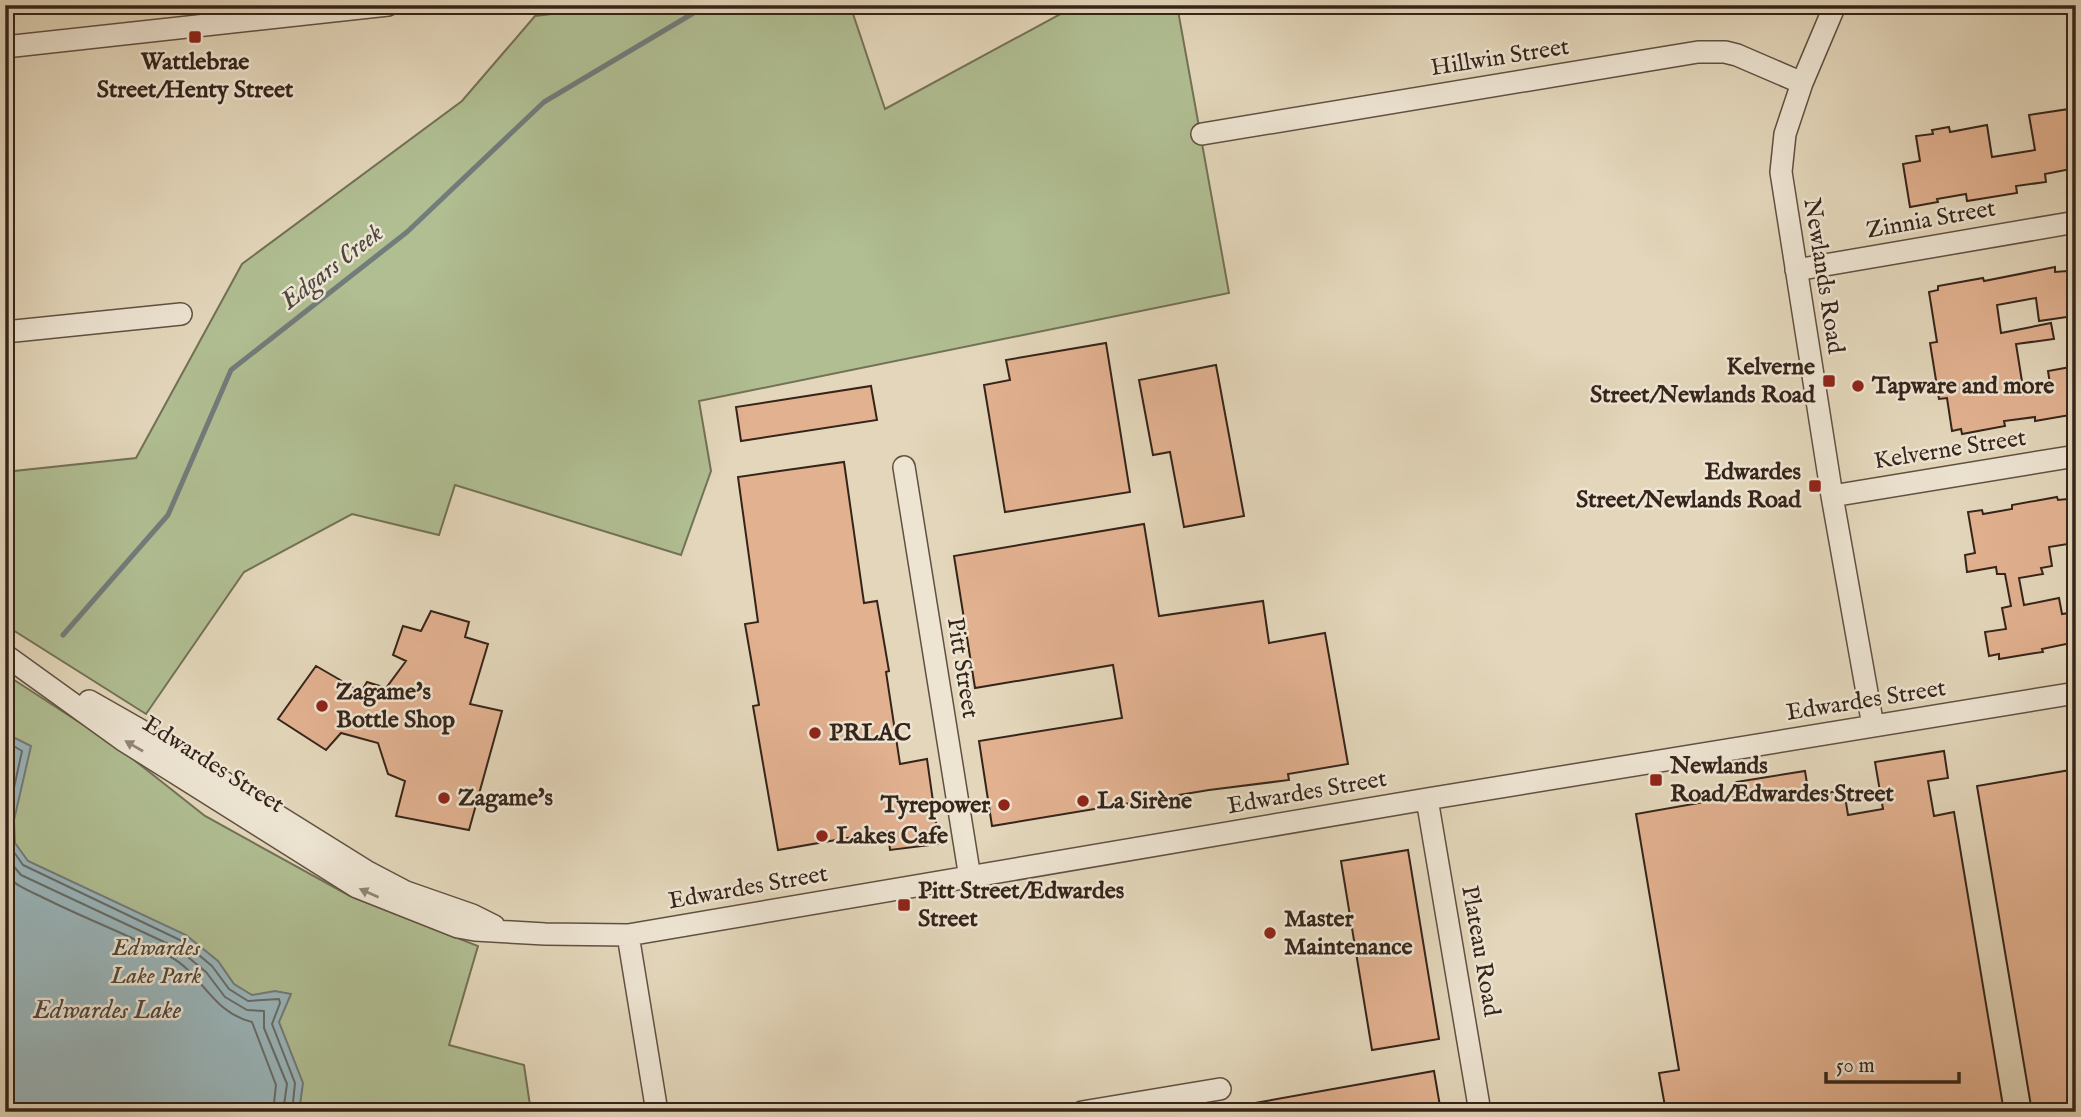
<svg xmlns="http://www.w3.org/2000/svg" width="2081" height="1117" viewBox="0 0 2081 1117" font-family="'IM FELL English',serif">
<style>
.green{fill:#b0be92;stroke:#737156;stroke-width:2}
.water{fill:#9ab6bb;stroke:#727c7b;stroke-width:2}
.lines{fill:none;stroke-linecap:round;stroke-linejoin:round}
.shore{stroke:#686d6a;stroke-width:2}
.stream{stroke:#727c7b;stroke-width:5}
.building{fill:#e2b190;stroke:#36241a;stroke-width:2}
.minor-casing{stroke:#615042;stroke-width:24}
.minor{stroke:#ede4d2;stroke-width:21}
.oneway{fill:#928476}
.poi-dot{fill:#8f2418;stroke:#ede4d2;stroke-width:2.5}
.labels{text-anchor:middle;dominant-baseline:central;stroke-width:5;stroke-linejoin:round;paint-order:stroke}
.street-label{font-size:24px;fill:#36241a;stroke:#ede4d2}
.poi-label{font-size:24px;font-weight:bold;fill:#36241a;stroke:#ede4d2;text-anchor:start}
.park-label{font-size:24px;font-style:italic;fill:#544a38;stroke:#ede4d2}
.water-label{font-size:26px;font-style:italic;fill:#4f4842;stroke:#ede4d2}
</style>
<rect width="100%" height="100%" fill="#e3d6ba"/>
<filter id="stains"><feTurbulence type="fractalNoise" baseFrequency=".00286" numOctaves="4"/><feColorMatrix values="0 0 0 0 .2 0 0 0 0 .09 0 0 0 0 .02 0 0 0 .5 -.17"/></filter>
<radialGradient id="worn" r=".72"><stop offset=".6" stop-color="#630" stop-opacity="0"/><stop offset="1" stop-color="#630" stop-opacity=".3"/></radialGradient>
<!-- green -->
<path class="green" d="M 626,5 L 850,5 L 885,109 L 1077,5 L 1177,5 L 1229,293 L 699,401 L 711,471 L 681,555 L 455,485 L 439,535 L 352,514 L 244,572 L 146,714 L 5,625 L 5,472 L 136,458 L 242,264 L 462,101 L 535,16 Z
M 5,674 L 119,748 L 205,816 L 350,896 L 478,946 L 449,1045 L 524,1065 L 531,1112 L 5,1112 Z"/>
<!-- water -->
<path class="water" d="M 5,733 L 31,746 L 14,820 L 15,843 L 28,861 L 186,935 L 218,961 L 234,984 L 252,995 L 275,991 L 291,994 L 279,1022 L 303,1083 L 299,1112 L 5,1112 Z"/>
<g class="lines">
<!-- shore -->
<path class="shore" d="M 5,741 L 22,751 L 7,820 L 9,845 L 23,865 L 182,941 L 212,966 L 229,989 L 248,1001 L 279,999 L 280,1003 L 272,1024 L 295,1083 L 292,1112
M 5,856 L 21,875 L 177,948 L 206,972 L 225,997 L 247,1010 L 264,1011 L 264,1028 L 287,1084 L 283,1112
M 5,874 C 15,886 32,892 46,899 C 86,919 129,935 169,956 C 203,974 211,1012 252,1022 L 276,1085 L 273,1112"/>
<!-- stream -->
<path class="stream" d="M 63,635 L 168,515 L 231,370 L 407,232 L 544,102 L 707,5"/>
</g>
<!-- building -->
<path class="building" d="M 2069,109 L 2070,114 L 2076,113 L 2076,168 L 2045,174 L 2046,182 L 2016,186 L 2017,193 L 1967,201 L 1966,194 L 1937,199 L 1938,202 L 1910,207 L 1903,164 L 1920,161 L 1916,136 L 1933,134 L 1932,130 L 1949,127 L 1950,132 L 1987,125 L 1992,157 L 2035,150 L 2029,115 Z
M 2055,267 L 2055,272 L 2067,271 L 2074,316 L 2039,321 L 2036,298 L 1997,305 L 2001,333 L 2051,323 L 2054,339 L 2016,344 L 2024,394 L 2051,390 L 2048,371 L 2076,366 L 2076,414 L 2035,421 L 2035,417 L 2004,421 L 2005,426 L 1962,434 L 1961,429 L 1952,431 L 1947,398 L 1939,399 L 1930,343 L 1937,342 L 1929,292 L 1938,290 L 1938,286 L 1983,278 L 1984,281 Z
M 1106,343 L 1130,492 L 1005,512 L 984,385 L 1010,380 L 1006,360 Z
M 1216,365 L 1244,516 L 1184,527 L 1170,452 L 1153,455 L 1139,380 Z
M 871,386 L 877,420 L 741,441 L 736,407 Z
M 844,462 L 864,603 L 877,601 L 889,671 L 886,672 L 900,764 L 927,759 L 939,844 L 890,850 L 888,831 L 778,850 L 753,706 L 759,705 L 745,624 L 758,622 L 738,477 Z
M 2057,497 L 2058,500 L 2067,499 L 2074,543 L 2049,547 L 2052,566 L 2041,568 L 2043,574 L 2019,578 L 2024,605 L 2059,598 L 2062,614 L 2076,612 L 2076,642 L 2042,649 L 2043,652 L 2029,654 L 1999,659 L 1999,654 L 1989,656 L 1985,632 L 2006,629 L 2002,608 L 2011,606 L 2005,574 L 1997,574 L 1996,567 L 1967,572 L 1965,555 L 1975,553 L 1968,512 L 1982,510 L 1983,514 L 2012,509 L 2012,505 Z
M 1144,524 L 1159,616 L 1263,601 L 1269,643 L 1325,633 L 1348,764 L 1288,774 L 1289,780 L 1209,790 L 992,826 L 979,741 L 1122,718 L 1113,665 L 975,688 L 954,556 Z
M 431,611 L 469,622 L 465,637 L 488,644 L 470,704 L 502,711 L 469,830 L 396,816 L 405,781 L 388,774 L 378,743 L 341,733 L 326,750 L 278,719 L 316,666 L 361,692 L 367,682 L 386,688 L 406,661 L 393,655 L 403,626 L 421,631 Z
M 1944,751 L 1948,778 L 1928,781 L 1934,816 L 1954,812 L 2004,1112 L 1666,1112 L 1659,1073 L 1679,1070 L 1636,814 L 1739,796 L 1736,782 L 1805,771 L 1809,796 L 1844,790 L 1848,815 L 1883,809 L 1875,762 Z
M 2076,769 L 2076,1112 L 2032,1112 L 1977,786 Z
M 1408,850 L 1439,1039 L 1372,1050 L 1341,861 Z
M 1434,1071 L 1441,1112 L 1249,1112 L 1249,1104 Z"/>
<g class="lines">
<!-- minor casing -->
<g class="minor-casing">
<path id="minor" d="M 1835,5 L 1802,83 L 1785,134 L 1781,172 L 1832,496 L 1873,726
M 5,47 L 388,5
M 1202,134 L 1698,52 L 1725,52 L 1737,55 L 1802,83
M 1796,270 L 2076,222
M 5,332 L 181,314
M 904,467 L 970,878
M 1832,496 L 2076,456
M 5,655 L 123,740 L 357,887 L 458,927 L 475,930 L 545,934 L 628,935 L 1427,799 L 2076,693
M 89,701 L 140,730 L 366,871 L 406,892 L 472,915 L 494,926
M 1427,799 L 1480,1112
M 628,935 L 657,1112
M 1082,1112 L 1220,1089"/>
</g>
<!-- minor -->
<use href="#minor" class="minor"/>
</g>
<!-- one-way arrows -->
<defs><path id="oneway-solid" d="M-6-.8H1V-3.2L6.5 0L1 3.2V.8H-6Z" transform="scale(1.75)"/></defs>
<g class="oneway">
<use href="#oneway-solid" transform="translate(134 746) rotate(-150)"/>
<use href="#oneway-solid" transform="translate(369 893) rotate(-156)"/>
</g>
<!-- markers -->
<g class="poi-dot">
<rect x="188" y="30" width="14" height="14" rx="3.5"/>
<rect x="1822" y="374" width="14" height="14" rx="3.5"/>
<circle cx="1858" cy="386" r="7"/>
<rect x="1808" y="479" width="14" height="14" rx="3.5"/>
<circle cx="322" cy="706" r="7"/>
<circle cx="815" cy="733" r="7"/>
<rect x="1649" y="773" width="14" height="14" rx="3.5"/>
<circle cx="444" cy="798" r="7"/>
<circle cx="1083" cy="801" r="7"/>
<circle cx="1004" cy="805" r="7"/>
<circle cx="822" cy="836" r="7"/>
<rect x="897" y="898" width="14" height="14" rx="3.5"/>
<circle cx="1270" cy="933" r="7"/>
</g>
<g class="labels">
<!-- street labels -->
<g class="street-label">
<text transform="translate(1500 58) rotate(-9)">Hillwin Street</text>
<text transform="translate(1931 220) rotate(-10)">Zinnia Street</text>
<text transform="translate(1823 276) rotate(81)">Newlands Road</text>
<text transform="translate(1950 450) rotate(-9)">Kelverne Street</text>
<text transform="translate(962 668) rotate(81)">Pitt Street</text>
<text transform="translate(1866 701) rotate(-9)">Edwardes Street</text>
<text transform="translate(213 765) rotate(32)">Edwardes Street</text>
<text transform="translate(1307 793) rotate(-10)">Edwardes Street</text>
<text transform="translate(748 888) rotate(-10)">Edwardes Street</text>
<text transform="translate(1480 951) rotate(80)">Plateau Road</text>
</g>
<!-- poi labels -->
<g class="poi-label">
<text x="195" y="62" text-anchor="middle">Wattlebrae<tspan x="195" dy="28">Street/Henty Street</tspan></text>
<text x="1815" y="367" text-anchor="end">Kelverne<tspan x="1815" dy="28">Street/Newlands Road</tspan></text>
<text x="1872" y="386">Tapware and more</text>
<text x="1801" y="472" text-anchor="end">Edwardes<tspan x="1801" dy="28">Street/Newlands Road</tspan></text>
<text x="336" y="692">Zagame's<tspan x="336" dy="28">Bottle Shop</tspan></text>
<text x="829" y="733">PRLAC</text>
<text x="1670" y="766">Newlands<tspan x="1670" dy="28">Road/Edwardes Street</tspan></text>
<text x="458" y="798">Zagame's</text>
<text x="1097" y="801">La Sirène</text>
<text x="990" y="805" text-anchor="end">Tyrepower</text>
<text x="836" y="836">Lakes Cafe</text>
<text x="918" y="891">Pitt Street/Edwardes<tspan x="918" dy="28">Street</tspan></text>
<text x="1284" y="919">Master<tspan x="1284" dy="28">Maintenance</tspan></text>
</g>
<!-- park labels -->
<g class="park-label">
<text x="156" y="948">Edwardes<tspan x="156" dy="28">Lake Park</tspan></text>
</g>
<!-- water labels -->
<g class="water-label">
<text transform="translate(332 267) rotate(-38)">Edgars Creek</text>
<text x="107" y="1010">Edwardes Lake</text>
</g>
</g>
<!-- margin -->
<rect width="2081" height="1117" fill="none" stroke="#e3d6ba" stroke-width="28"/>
<rect x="7" y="7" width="2067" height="1103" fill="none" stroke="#36241a" stroke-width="3.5"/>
<rect x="14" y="14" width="2053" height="1089" fill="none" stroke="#36241a" stroke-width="2"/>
<!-- scale -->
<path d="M1826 1072v10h133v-10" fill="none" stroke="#36241a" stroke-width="3.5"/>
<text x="1836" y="1072" font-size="21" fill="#36241a" stroke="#ede4d2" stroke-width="5" paint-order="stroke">50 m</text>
<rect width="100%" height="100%" filter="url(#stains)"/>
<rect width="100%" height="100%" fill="url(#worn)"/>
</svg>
